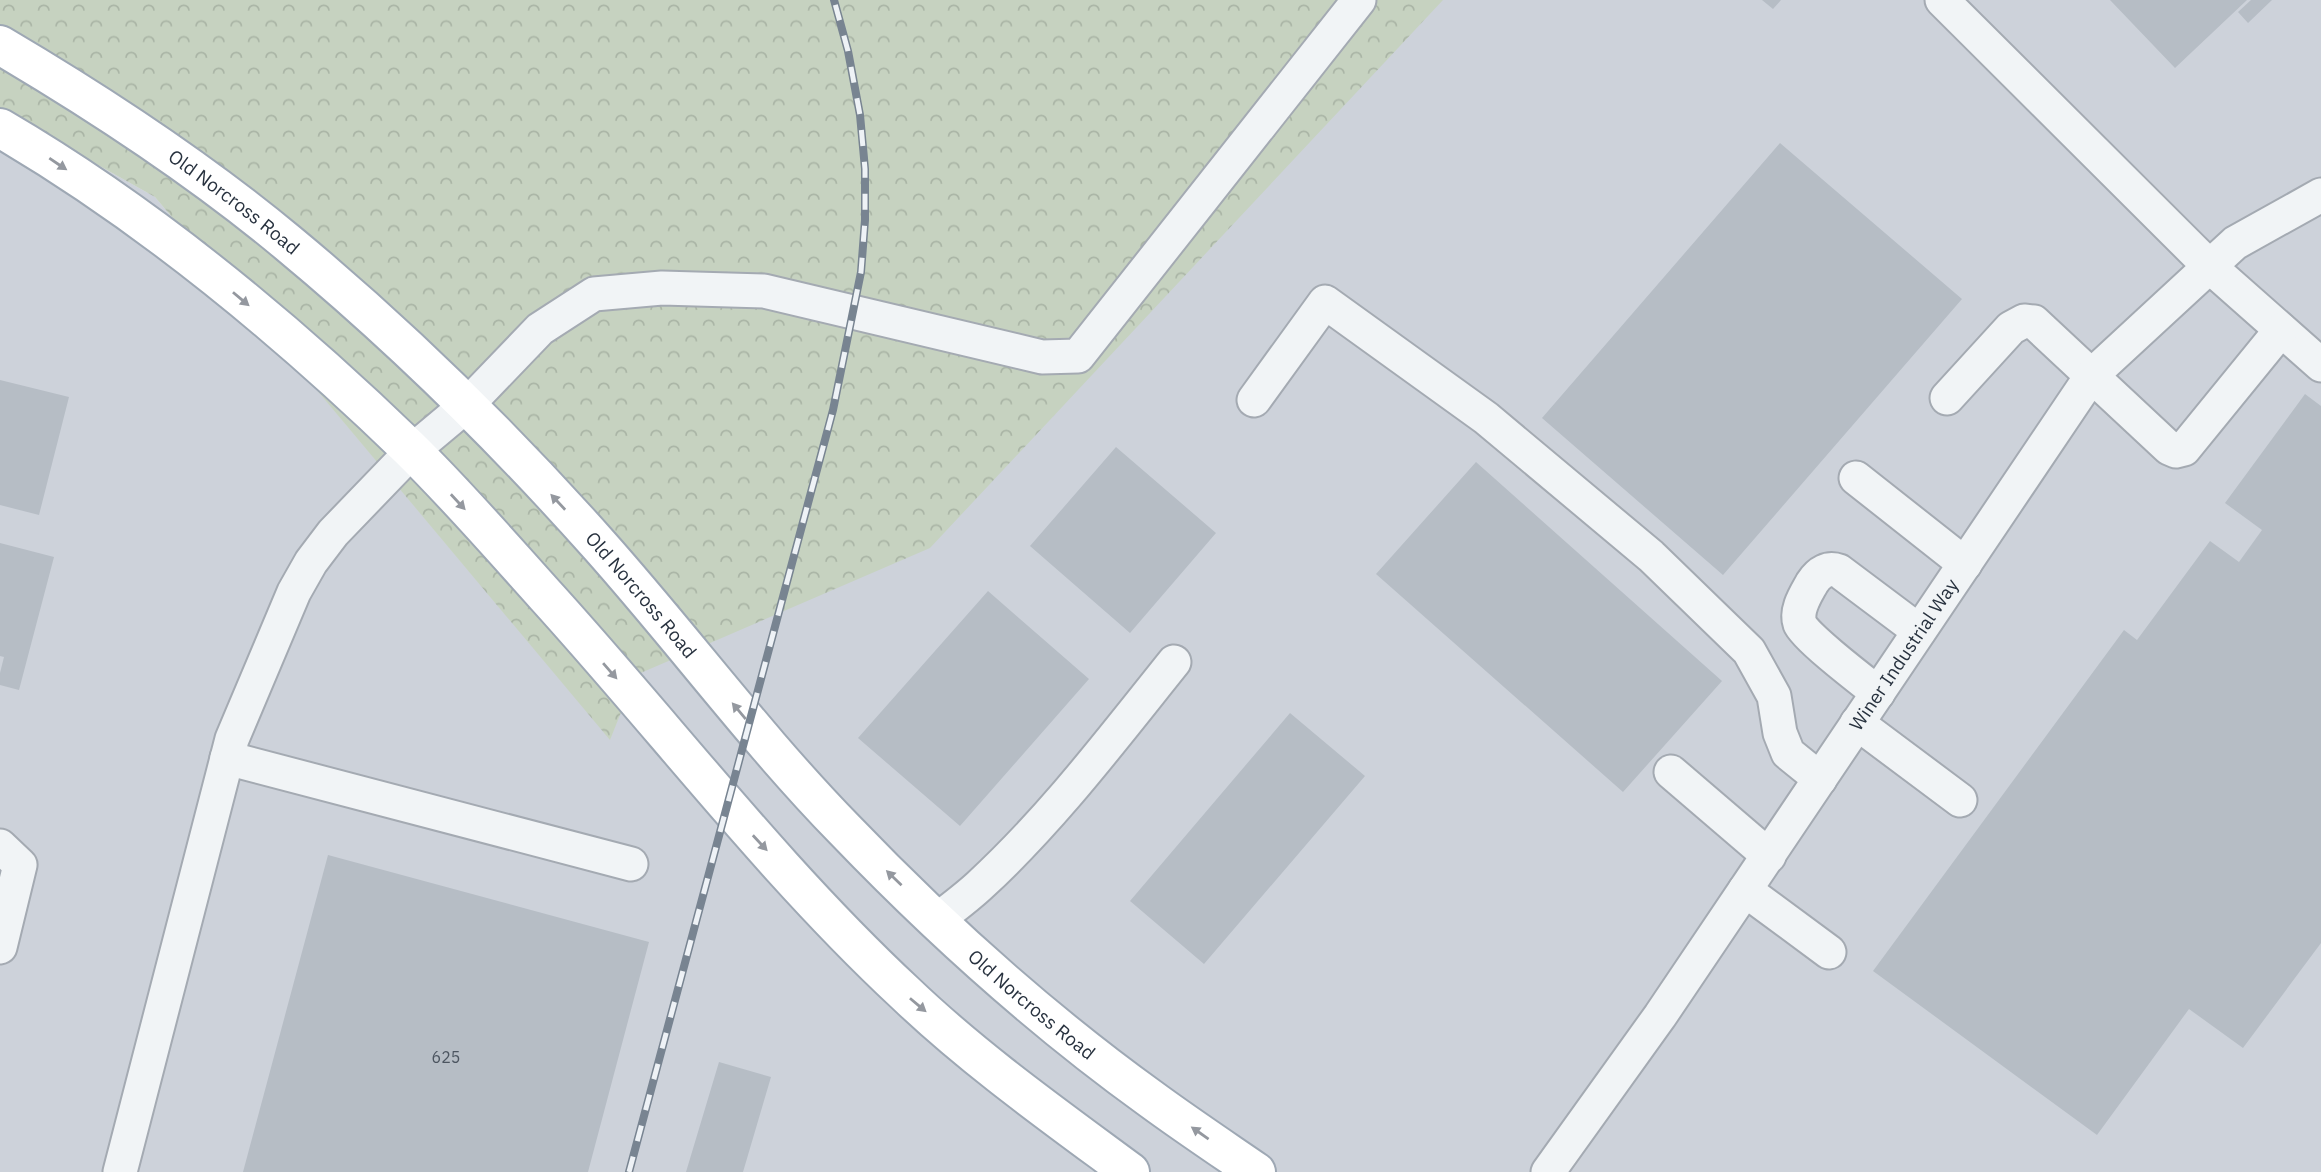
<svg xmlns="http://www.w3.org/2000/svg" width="2321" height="1172" viewBox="0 0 2321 1172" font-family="'IBM Plex Sans',sans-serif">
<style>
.built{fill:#cdd2da}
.forest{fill:url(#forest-crowns)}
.building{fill:#b6bdc5}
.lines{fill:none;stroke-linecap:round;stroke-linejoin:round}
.minor-casing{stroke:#a4aab2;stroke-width:37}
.major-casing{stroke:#9ea8b4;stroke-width:42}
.minor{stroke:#f1f4f6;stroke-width:33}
.major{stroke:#fff;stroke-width:38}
.rail-casing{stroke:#788491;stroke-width:8}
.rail{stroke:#eef2f6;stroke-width:5;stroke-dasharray:16;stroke-linecap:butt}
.oneway{fill:#94989f}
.labels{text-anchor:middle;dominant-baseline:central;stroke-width:7;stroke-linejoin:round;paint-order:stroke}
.number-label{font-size:16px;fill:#4c5560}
.street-label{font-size:19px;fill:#28323f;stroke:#eef2f6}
</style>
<defs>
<pattern id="forest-crowns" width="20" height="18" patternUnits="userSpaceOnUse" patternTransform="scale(1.75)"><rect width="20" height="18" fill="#c6d2c0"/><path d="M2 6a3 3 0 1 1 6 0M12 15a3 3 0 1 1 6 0" fill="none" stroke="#aab5a6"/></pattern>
</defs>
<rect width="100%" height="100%" fill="#dfe3e8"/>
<!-- built -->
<path class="built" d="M 903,0 L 2321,0 L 2321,1172 L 0,1172 L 0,110 L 155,197 L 610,739 Z"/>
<!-- forest -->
<path class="forest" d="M 0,0 L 1443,0 L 930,548 L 636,675 L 610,740 L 155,197 L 0,110 Z"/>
<!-- building -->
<path class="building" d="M 1762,0 L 1781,0 L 1773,9 Z
M 2110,0 L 2247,0 L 2175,68 Z
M 2251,0 L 2272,0 L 2248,23 L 2238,12 Z
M 1780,143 L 1962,299 L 1723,575 L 1542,418 Z
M 0,380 L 69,397 L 39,515 L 0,505 Z
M 2305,394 L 2321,406 L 2321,943 L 2243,1048 L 2189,1009 L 2097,1135 L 1873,971 L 2124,630 L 2137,640 L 2210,541 L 2239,562 L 2262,530 L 2225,503 Z
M 1116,447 L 1216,533 L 1130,633 L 1030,546 Z
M 1476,462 L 1722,681 L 1623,792 L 1376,574 Z
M 0,543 L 54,557 L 19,690 L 0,685 L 0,673 L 4,657 L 0,656 Z
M 988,591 L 1089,679 L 960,826 L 858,738 Z
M 1290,713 L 1365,776 L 1204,964 L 1130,901 Z
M 328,855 L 649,942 L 588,1172 L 243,1172 Z
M 719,1062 L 771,1077 L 743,1172 L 686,1172 Z"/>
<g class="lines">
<!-- minor casing -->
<g class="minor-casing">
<g id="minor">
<path d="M 1942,0 L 2209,266 L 2321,365"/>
<path d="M 1947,398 L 2011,328 L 2024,321 L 2034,322 L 2169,448 L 2176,451 L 2184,449 L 2281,330"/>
<path d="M 1254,400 L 1325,302 L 1486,418 L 1651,556 L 1749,651 L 1774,696 L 1780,733 L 1788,753 L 1820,779"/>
<path d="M 1856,478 L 1965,564"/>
<path d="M 1878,693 C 1864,682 1804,636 1800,624 C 1795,610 1806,594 1812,583 C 1819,572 1828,567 1839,571 L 1919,631"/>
<path d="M 1857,723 L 1960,800"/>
<path d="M 227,758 L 631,864"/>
<path d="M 1671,772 L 1769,856"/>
<path d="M 0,846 L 20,865 L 0,947"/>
<path d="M 1745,890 L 1829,952"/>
<path d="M 937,920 C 951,909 966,898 979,886 C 1051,820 1113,738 1174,662"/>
<path d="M 120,1172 L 232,739 L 294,592 L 311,562 L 333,533 L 412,451 L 467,405 L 540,329 L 594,294 L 662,288 L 764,291 L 1042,357 L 1078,356 L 1359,0"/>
<path id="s1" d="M 1548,1172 L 1660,1016 L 2092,375 L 2235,243 L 2321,195"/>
</g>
</g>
<!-- major casing -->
<g class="major-casing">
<g id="major">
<path id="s2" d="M 0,45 C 100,104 198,168 288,243 C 399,335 503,437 599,545 C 682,638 757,740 844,829 C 938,927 1040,1019 1151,1099 C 1185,1124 1221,1148 1256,1172"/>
<path d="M 0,128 C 149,215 285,328 409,448 C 457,495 501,546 546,596 C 666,728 774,871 905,993 C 974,1059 1053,1115 1130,1172"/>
</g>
</g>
<!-- minor -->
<use href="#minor" class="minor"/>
<!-- major -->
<use href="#major" class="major"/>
<!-- rail casing -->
<g class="rail-casing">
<path id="rail" d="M 629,1172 L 833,410 L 861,272 L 865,220 L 865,169 L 860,115 L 848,51 L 834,0"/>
</g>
<!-- rail -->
<use href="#rail" class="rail"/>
</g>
<!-- one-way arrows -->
<defs><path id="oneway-solid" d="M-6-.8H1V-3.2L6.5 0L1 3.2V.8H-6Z" transform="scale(1.75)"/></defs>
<g class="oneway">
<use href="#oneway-solid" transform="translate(58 164) rotate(34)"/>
<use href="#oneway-solid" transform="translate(241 299) rotate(40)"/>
<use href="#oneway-solid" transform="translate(458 502) rotate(47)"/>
<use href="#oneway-solid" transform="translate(558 502) rotate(-133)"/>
<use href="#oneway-solid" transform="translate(610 671) rotate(49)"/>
<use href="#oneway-solid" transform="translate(739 711) rotate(-130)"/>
<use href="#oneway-solid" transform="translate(760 843) rotate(47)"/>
<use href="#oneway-solid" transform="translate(894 878) rotate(-136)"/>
<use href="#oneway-solid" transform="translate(918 1005) rotate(40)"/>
<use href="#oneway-solid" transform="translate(1200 1133) rotate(-145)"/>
</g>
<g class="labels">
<!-- number labels -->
<g class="number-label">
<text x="446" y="1057">625</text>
</g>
<!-- street labels -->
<g class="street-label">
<text stroke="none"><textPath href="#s2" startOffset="282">Old Norcross Road</textPath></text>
<text stroke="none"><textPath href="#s2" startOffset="849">Old Norcross Road</textPath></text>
<text stroke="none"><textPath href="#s1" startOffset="628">Winer Industrial Way</textPath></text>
<text stroke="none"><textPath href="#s2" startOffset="1416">Old Norcross Road</textPath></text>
</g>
</g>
</svg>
